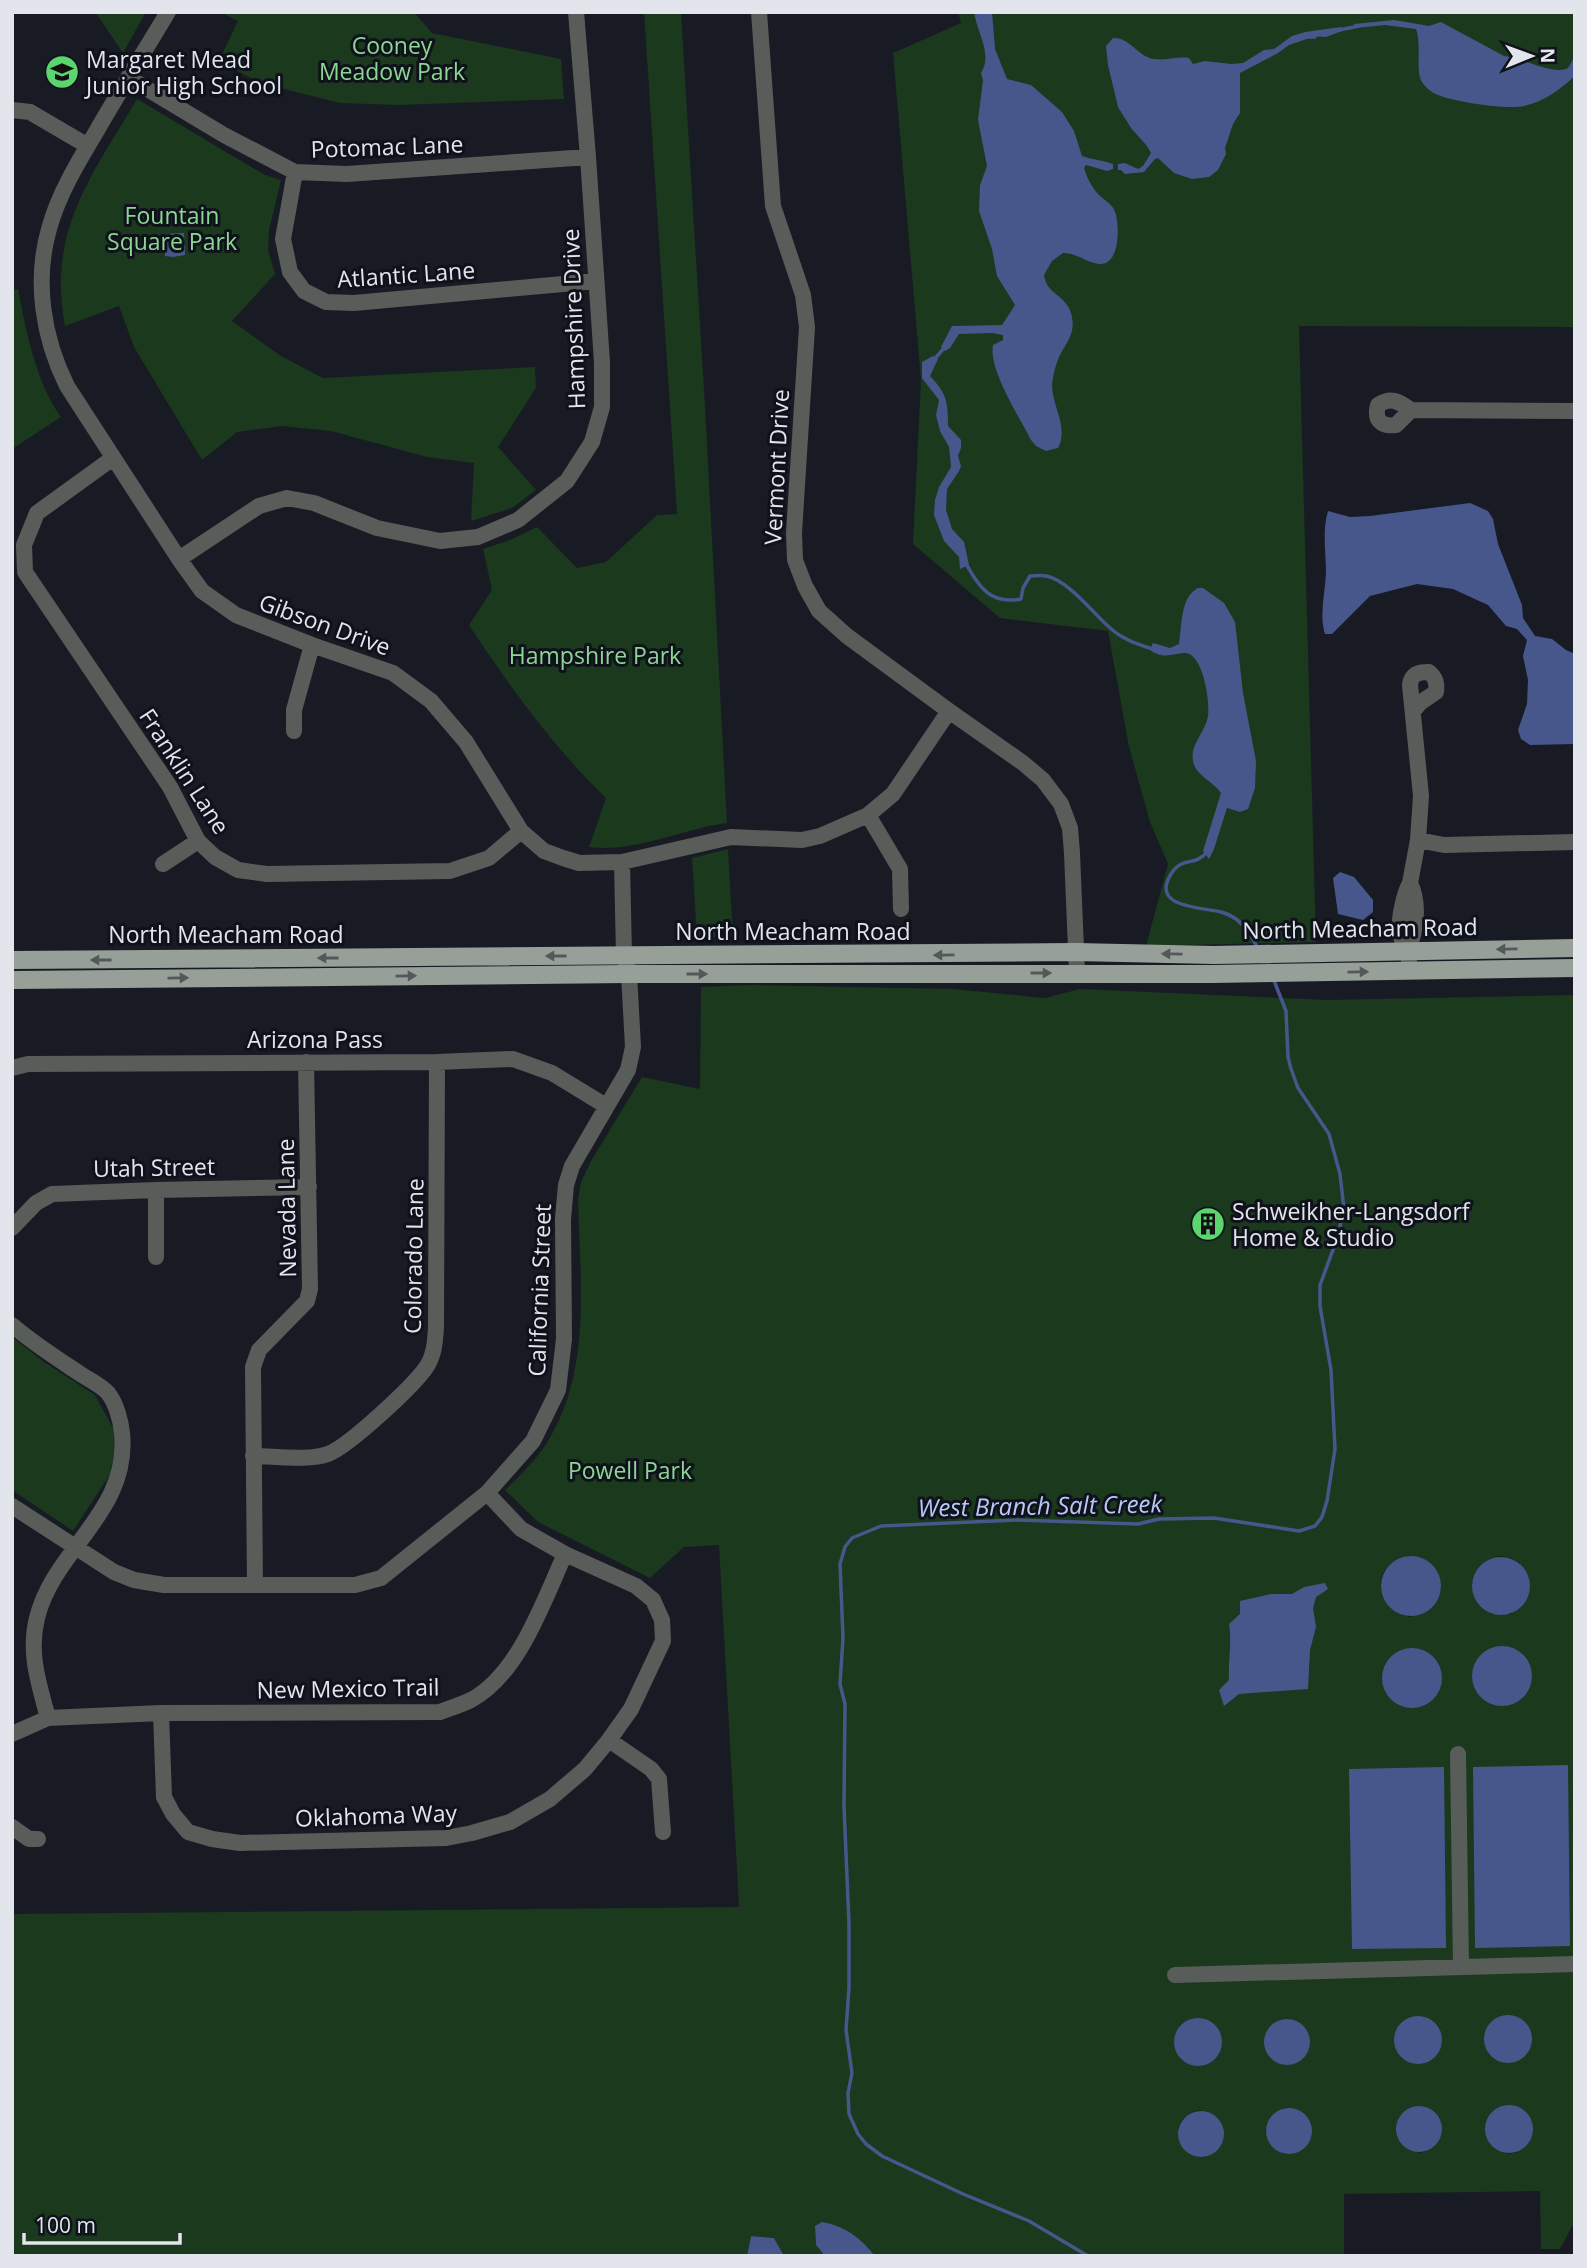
<svg xmlns="http://www.w3.org/2000/svg" width="1587" height="2268" viewBox="0 0 1587 2268" font-family="'Open Sans',sans-serif">
<style>
.green{fill:#1a391d;fill-rule:evenodd}
.water{fill:#47578c}
.lines{fill:none;stroke-linecap:round;stroke-linejoin:round}
.stream{stroke:#47578c;stroke-width:3.5}
.minor{stroke:#595d59;stroke-width:16}
.major{stroke:#97a098;stroke-width:18}
.oneway{fill:#53595a}
.labels{text-anchor:middle;dominant-baseline:central;stroke-width:6;stroke-linejoin:round;paint-order:stroke}
.park-label{font-size:23px;fill:#8cd593;stroke:#0f121b}
.poi-label{font-size:23px;fill:#e2e5eb;stroke:#0f121b;text-anchor:start}
.street-label{font-size:23px;fill:#e2e5eb;stroke:#0f121b}
.water-label{font-size:24px;font-style:italic;fill:#b8c8f9;stroke:#0f121b}
</style>
<rect width="100%" height="100%" fill="#181b24"/>
<!-- green -->
<path class="green" d="M 95,12 L 146,12 L 123,53 Z
M 220,12 L 414,12 L 432,33 L 561,59 L 564,99 L 398,105 L 340,103 L 260,83 L 219,61 L 238,21 Z
M 644,12 L 681,12 L 705,407 L 727,823 C 682,829 635,853 589,847 L 606,798 C 552,746 510,687 469,625 L 492,590 L 483,549 L 510,540 L 537,527 L 577,568 L 606,562 L 657,515 L 677,514 Z
M 958,12 L 1575,12 L 1575,327 L 1299,326 L 1316,942 L 1146,946 L 1168,864 L 1150,822 L 1129,747 L 1108,631 L 1000,618 L 913,544 L 921,380 L 893,53 L 961,23 Z
M 137,99 L 265,175 L 281,180 L 269,230 L 268,250 L 275,274 L 232,321 L 281,356 L 323,378 L 535,367 L 536,388 L 498,447 L 536,490 L 512,508 L 471,521 L 474,463 L 427,457 L 331,431 L 282,426 L 237,432 L 202,460 L 134,347 L 119,306 L 65,326 C 47,231 91,177 137,99 Z
M 18,289 C 26,331 36,382 61,417 L 12,449 L 12,290 Z
M 728,849 L 733,937 L 697,937 L 692,858 Z
M 752,985 L 953,989 L 1045,998 L 1080,989 L 1328,1000 L 1575,995 L 1575,2221 L 1560,2249 L 1541,2249 L 1540,2191 L 1344,2194 L 1344,2256 L 875,2256 L 868,2247 L 815,2226 L 816,2245 L 825,2256 L 784,2256 L 774,2238 L 751,2236 L 747,2256 L 12,2256 L 12,1914 L 739,1907 L 719,1545 L 684,1547 L 650,1578 L 538,1522 L 505,1490 C 520,1476 537,1459 548,1441 C 592,1369 580,1280 578,1199 L 581,1182 L 591,1161 L 642,1077 L 700,1089 L 701,987 ZM 1410,1556 C 1430,1560 1440,1571 1441,1591 L 1411,1617 C 1382,1613 1369,1576 1394,1562 C 1398,1559 1405,1558 1410,1556 ZM 1500,1556 L 1511,1558 L 1520,1563 L 1512,1614 L 1492,1614 L 1472,1586 C 1474,1570 1484,1559 1500,1556 ZM 1502,1646 L 1519,1651 L 1512,1704 L 1493,1704 L 1491,1648 ZM 1507,2015 C 1531,2018 1538,2041 1522,2058 L 1500,2061 L 1487,2051 ZM 1410,2017 L 1439,2027 L 1442,2044 L 1404,2060 C 1389,2045 1392,2027 1410,2017 ZM 1287,2019 C 1302,2022 1310,2031 1310,2046 L 1264,2043 C 1267,2028 1274,2024 1287,2019 ZM 1222,2042 L 1218,2056 L 1182,2061 L 1174,2047 ZM 1508,2105 L 1524,2110 L 1517,2152 L 1509,2154 L 1495,2149 L 1486,2122 L 1494,2110 ZM 1410,2107 L 1441,2122 C 1444,2138 1435,2150 1419,2153 L 1398,2118 ZM 1284,2108 L 1300,2111 L 1312,2128 C 1311,2145 1301,2155 1284,2154 L 1265,2132 L 1271,2116 ZM 1201,2110 L 1221,2145 C 1190,2183 1154,2118 1201,2110 Z
M 12,1337 L 44,1362 L 95,1395 L 114,1430 L 115,1452 L 109,1476 L 73,1531 L 12,1490 Z"/>
<!-- water -->
<path class="water" d="M 974,12 L 992,12 L 995,49 L 1007,79 L 1031,85 L 1062,112 L 1074,131 L 1082,156 C 1093,160 1103,160 1113,164 L 1113,169 L 1107,171 L 1086,165 L 1084,168 C 1087,178 1092,188 1100,196 C 1106,201 1113,205 1115,212 C 1120,225 1120,265 1100,264 C 1087,263 1077,253 1063,253 L 1052,261 L 1044,275 C 1046,294 1066,295 1071,313 C 1076,331 1069,339 1061,353 C 1056,362 1053,375 1052,385 C 1052,406 1069,428 1058,448 L 1046,451 L 1036,446 L 1031,440 C 1020,418 988,369 993,345 L 1003,340 L 1003,335 L 992,333 L 959,334 L 950,348 L 945,351 L 941,347 L 952,326 L 1002,325 L 1015,305 L 997,276 L 992,249 L 979,211 L 980,185 L 987,166 L 978,120 L 983,80 L 981,73 C 993,54 977,33 974,12 Z
M 1394,20 L 1429,26 L 1441,22 L 1504,56 C 1522,57 1553,76 1568,68 L 1575,56 L 1575,76 C 1561,89 1543,102 1524,106 C 1508,110 1455,102 1438,95 C 1432,93 1426,88 1422,82 C 1415,71 1422,44 1416,29 L 1385,25 L 1355,28 L 1354,24 Z
M 1341,27 L 1342,31 L 1326,37 L 1307,36 L 1297,39 L 1278,53 L 1240,73 L 1240,113 L 1233,124 L 1225,148 L 1226,154 L 1218,170 L 1209,177 L 1192,179 L 1174,173 L 1158,158 L 1155,159 L 1144,172 L 1125,174 L 1121,170 L 1118,170 L 1118,164 L 1125,163 L 1138,169 L 1143,166 L 1151,153 L 1147,146 L 1131,128 L 1118,107 L 1108,65 L 1106,46 L 1113,38 C 1130,37 1138,57 1154,59 C 1165,61 1177,56 1189,58 L 1193,64 L 1205,61 L 1231,64 L 1243,63 L 1264,50 L 1274,49 L 1292,36 L 1305,32 Z
M 184,233 L 185,255 L 173,257 L 165,256 L 164,234 Z
M 933,356 L 938,359 L 930,376 C 947,394 948,402 948,426 L 961,440 L 961,448 L 958,456 L 961,466 L 959,471 L 947,489 L 946,510 L 952,529 L 964,542 L 969,565 L 960,569 L 959,557 L 944,541 L 934,515 L 935,500 L 939,487 L 951,467 L 949,447 L 940,431 L 936,415 L 939,400 L 922,378 L 922,362 Z
M 1470,503 L 1488,511 L 1493,519 L 1498,544 L 1522,605 L 1523,618 L 1535,636 L 1552,639 L 1566,650 L 1575,654 L 1575,744 L 1530,745 L 1521,739 L 1518,730 L 1527,704 L 1528,680 L 1523,656 L 1527,640 L 1517,629 L 1506,626 L 1488,605 L 1453,589 L 1417,584 L 1370,596 L 1332,634 L 1325,634 C 1319,615 1325,593 1326,573 C 1326,552 1322,531 1328,511 L 1350,517 L 1370,516 Z
M 1198,588 L 1203,588 L 1224,603 L 1235,622 L 1243,693 L 1256,761 L 1255,788 L 1248,809 L 1240,812 L 1227,808 L 1214,849 L 1209,859 L 1203,851 L 1221,793 C 1214,782 1195,775 1193,761 C 1190,744 1206,731 1208,716 C 1210,701 1204,664 1191,655 C 1181,648 1167,663 1150,650 L 1153,643 L 1170,648 L 1179,644 C 1182,626 1180,597 1198,588 Z
M 1340,872 L 1354,877 L 1373,900 L 1373,912 L 1363,920 L 1338,914 L 1333,878 Z
M1381 1586a30 30 0 1 1 60 0a30 30 0 1 1-60 0Z
M1472 1586a29 29 0 1 1 58 0a29 29 0 1 1-58 0Z
M 1325,1583 L 1328,1589 L 1316,1597 L 1313,1608 L 1316,1627 L 1310,1650 L 1308,1689 L 1239,1694 L 1224,1706 L 1219,1690 L 1229,1680 C 1228,1661 1232,1644 1229,1624 L 1240,1614 L 1240,1601 L 1271,1594 L 1292,1594 L 1304,1587 Z
M1472 1676a30 30 0 1 1 60 0a30 30 0 1 1-60 0Z
M1382 1678a30 30 0 1 1 60 0a30 30 0 1 1-60 0Z
M 1568,1765 L 1570,1946 L 1475,1948 L 1473,1767 Z
M 1444,1767 L 1446,1948 L 1352,1949 L 1349,1769 Z
M1484 2039a24 24 0 1 1 48 0a24 24 0 1 1-48 0Z
M1394 2040a24 24 0 1 1 48 0a24 24 0 1 1-48 0Z
M1174 2042a24 24 0 1 1 48 0a24 24 0 1 1-48 0Z
M1264 2042a23 23 0 1 1 46 0a23 23 0 1 1-46 0Z
M1485 2129a24 24 0 1 1 48 0a24 24 0 1 1-48 0Z
M1396 2129a23 23 0 1 1 46 0a23 23 0 1 1-46 0Z
M1266 2131a23 23 0 1 1 46 0a23 23 0 1 1-46 0Z
M1178 2134a23 23 0 1 1 46 0a23 23 0 1 1-46 0Z
M 822,2222 C 845,2226 861,2238 875,2256 L 825,2256 L 816,2245 L 815,2226 Z
M 751,2236 L 774,2238 L 784,2256 L 747,2256 Z"/>
<g class="lines">
<!-- stream -->
<path class="stream" d="M 1339,30 L 1359,26
M 1289,43 L 1307,37 L 1315,37
M 933,361 L 944,348
M 965,562 C 979,586 989,605 1021,599 L 1023,588 L 1030,576 C 1035,576 1041,575 1046,576 C 1068,580 1093,613 1109,627 C 1122,639 1136,644 1153,649
M 1205,854 C 1196,865 1182,858 1173,871 C 1147,908 1201,907 1221,912 C 1225,913 1232,916 1236,919 C 1247,927 1252,937 1258,949
M 1088,2256 L 1029,2221 L 963,2194 L 882,2156 L 866,2144 L 858,2134 L 849,2114 L 848,2093 L 852,2073 L 846,2030 L 849,1988 L 849,1924 L 844,1806 L 845,1704 L 840,1684 L 843,1638 L 840,1564 L 845,1547 L 852,1538 L 881,1526 L 1017,1520 L 1138,1524 L 1159,1519 L 1214,1518 L 1299,1531 L 1315,1526 L 1322,1517 L 1327,1501 L 1335,1449 L 1331,1370 L 1320,1306 L 1320,1285 L 1337,1239 L 1344,1209 L 1340,1174 L 1329,1134 L 1298,1088 L 1291,1069 L 1288,1057 L 1286,1011 L 1273,978"/>
<!-- minor -->
<path class="minor" d="M 168,12 C 144,52 119,92 96,132 C 78,162 58,195 49,229 C 34,281 43,338 67,386 L 179,559 L 202,591 L 236,615 L 312,645 L 393,673 L 431,701 L 466,742 L 521,831 L 544,851 L 563,858 L 579,863 L 622,862 L 731,837 L 802,840 L 820,836 L 868,815 L 893,794 L 949,711
M 759,12 L 773,206 L 803,295 L 807,327 L 794,533 L 795,560 L 805,586 L 819,611 L 847,636 L 949,711 L 1023,763 L 1043,780 L 1061,804 L 1070,828 L 1072,853 L 1077,973
M 129,78 L 224,135 L 295,172 L 347,174 L 588,157
M 12,110 L 30,112 L 88,146
M 295,172 L 283,239 L 290,272 L 304,291 L 326,302 L 354,303 L 596,281
M 1411,410 L 1396,425 C 1381,427 1374,420 1378,405 C 1392,396 1399,402 1411,410 L 1575,411
M 113,458 L 37,513 L 24,545 L 25,572 L 170,787 L 198,841 L 215,857 L 238,870 L 267,874 L 450,871 L 489,858 L 521,831
M 179,559 L 259,506 L 287,498 L 314,503 L 377,528 L 440,541 L 478,537 L 518,520 L 567,481 L 592,442 L 602,407 L 602,362 L 588,157 L 576,12
M 294,731 L 294,710 L 312,645
M 868,815 L 900,869 L 901,909
M 1418,840 L 1444,845 L 1575,842
M 163,864 L 198,841
M 1410,883 L 1418,840 L 1421,796 L 1410,685 C 1411,674 1418,672 1429,672 C 1436,678 1437,683 1436,692 L 1420,703 L 1414,710
M 1408,951 C 1416,930 1420,904 1410,883 C 1404,893 1398,921 1400,933 C 1402,943 1408,950 1409,961
M 12,1068 L 28,1064 L 437,1062 L 513,1059 L 552,1073 L 606,1106
M 12,1228 L 36,1203 L 52,1194 L 156,1190 L 309,1187
M 156,1257 L 156,1190
M 12,1325 C 34,1344 58,1359 82,1375 C 90,1380 102,1386 108,1393 C 116,1403 121,1421 122,1433 C 130,1512 54,1549 37,1618 C 28,1653 39,1684 48,1718
M 253,1456 C 274,1456 309,1461 328,1454 C 349,1446 411,1388 425,1369 C 434,1357 435,1343 436,1328 L 437,1062
M 12,1506 L 114,1572 L 134,1580 L 164,1585 L 355,1585 L 381,1578 L 487,1493 L 533,1441 L 558,1390 L 564,1339 L 563,1219 L 566,1185 L 572,1166 L 628,1070 L 633,1047 L 629,974 L 624,956 L 622,862
M 255,1585 L 253,1367 L 259,1350 L 307,1301 L 310,1289 L 306,1062
M 161,1713 L 164,1797 L 173,1814 L 188,1832 L 212,1839 L 240,1843 L 446,1838 L 472,1833 L 510,1822 L 550,1799 L 585,1769 L 609,1740 L 631,1709 L 663,1641 L 662,1620 L 653,1600 L 636,1586 L 565,1554 L 521,1529 L 487,1493
M 12,1734 L 48,1718 L 161,1713 L 440,1712 C 450,1708 461,1705 471,1700 C 519,1674 543,1602 565,1554
M 609,1740 L 651,1769 L 659,1779 L 663,1832
M 1458,1754 L 1461,1967
M 12,1827 L 29,1839 L 38,1839
M 1175,1975 L 1575,1964"/>
<!-- major -->
<path class="major" d="M 12,960 L 1076,952 L 1214,955 L 1575,948
M 12,980 L 629,974 L 1213,974 L 1575,968"/>
</g>
<!-- one-way arrows -->
<defs><path id="oneway-solid" d="M-6-.8H1V-3.2L6.5 0L1 3.2V.8H-6Z" transform="scale(1.75)"/></defs>
<g class="oneway">
<use href="#oneway-solid" transform="translate(1507 949) rotate(179)"/>
<use href="#oneway-solid" transform="translate(1172 954) rotate(-179)"/>
<use href="#oneway-solid" transform="translate(944 955) rotate(179)"/>
<use href="#oneway-solid" transform="translate(556 956) rotate(180)"/>
<use href="#oneway-solid" transform="translate(328 958) rotate(180)"/>
<use href="#oneway-solid" transform="translate(101 960) rotate(180)"/>
<use href="#oneway-solid" transform="translate(1358 972) rotate(-1)"/>
<use href="#oneway-solid" transform="translate(1041 973)"/>
<use href="#oneway-solid" transform="translate(697 974)"/>
<use href="#oneway-solid" transform="translate(406 976) rotate(-1)"/>
<use href="#oneway-solid" transform="translate(178 978) rotate(-1)"/>
</g>
<!-- icons -->
<defs>
<g id="school-disc" transform="scale(1.75)"><circle r="9.5" fill="#5bd56e" stroke="#0f121b"/><path d="M0-5L7-2L0 1L-7-2ZM-4 1L0 2.5L4 1V4Q0 6-4 4Z" fill="#111"/></g>
<g id="building-disc" transform="scale(1.75)"><circle r="9.5" fill="#5bd56e" stroke="#0f121b"/><path d="M-4-6H4V6H1V3H-1V6H-4ZM-2.5-4.3h1.7v1.8h-1.7ZM.8-4.3h1.7v1.8H.8ZM-2.5-1h1.7V.8h-1.7ZM.8-1h1.7V.8H.8Z" fill="#111"/></g>
</defs>
<g fill-rule="evenodd">
<use href="#school-disc" x="62" y="72"/>
<use href="#building-disc" x="1208" y="1224"/>
</g>
<g class="labels">
<!-- park labels -->
<g class="park-label">
<text x="392" y="45">Cooney<tspan x="392" dy="26">Meadow Park</tspan></text>
<text x="172" y="215">Fountain<tspan x="172" dy="26">Square Park</tspan></text>
<text x="595" y="655">Hampshire Park</text>
<text x="630" y="1470">Powell Park</text>
</g>
<!-- poi labels -->
<g class="poi-label">
<text x="86" y="59">Margaret Mead<tspan x="86" dy="26">Junior High School</tspan></text>
<text x="1232" y="1211">Schweikher-Langsdorf<tspan x="1232" dy="26">Home &amp; Studio</tspan></text>
</g>
<!-- street labels -->
<g class="street-label">
<text transform="translate(387 146) rotate(-2)">Potomac Lane</text>
<text transform="translate(406 274) rotate(-4)">Atlantic Lane</text>
<text transform="translate(573 319) rotate(-92)">Hampshire Drive</text>
<text transform="translate(776 467) rotate(-87)">Vermont Drive</text>
<text transform="translate(325 624) rotate(20)">Gibson Drive</text>
<text transform="translate(185 771) rotate(57)">Franklin Lane</text>
<text transform="translate(1360 928) rotate(-1)">North Meacham Road</text>
<text x="793" y="931">North Meacham Road</text>
<text x="226" y="934">North Meacham Road</text>
<text x="315" y="1039">Arizona Pass</text>
<text transform="translate(154 1167) rotate(-1)">Utah Street</text>
<text transform="translate(286 1208) rotate(-91)">Nevada Lane</text>
<text transform="translate(413 1256) rotate(-89)">Colorado Lane</text>
<text transform="translate(539 1290) rotate(-88)">California Street</text>
<text transform="translate(348 1688) rotate(-1)">New Mexico Trail</text>
<text transform="translate(376 1815) rotate(-2)">Oklahoma Way</text>
</g>
<!-- water labels -->
<g class="water-label">
<text transform="translate(1040 1505) rotate(-1)">West Branch Salt Creek</text>
</g>
</g>
<!-- border -->
<rect width="1587" height="2268" fill="none" stroke="#e2e5eb" stroke-width="28"/>
<!-- north arrow -->
<g transform="translate(1531 56) rotate(89)" stroke="#0f121b" stroke-width="5" paint-order="stroke">
<path d="M0-5L12 26L0 18L-12 26Z" fill="#e2e5eb"/>
<text y="-10" font-size="19" font-weight="bold" text-anchor="middle" fill="#e2e5eb">N</text>
</g>
<!-- scale -->
<path d="M24 2233v10h156v-10" fill="none" stroke="#e2e5eb" stroke-width="3.5"/>
<text x="35" y="2233" font-size="21" fill="#e2e5eb" stroke="#0f121b" stroke-width="5" paint-order="stroke">100 m</text>
</svg>
